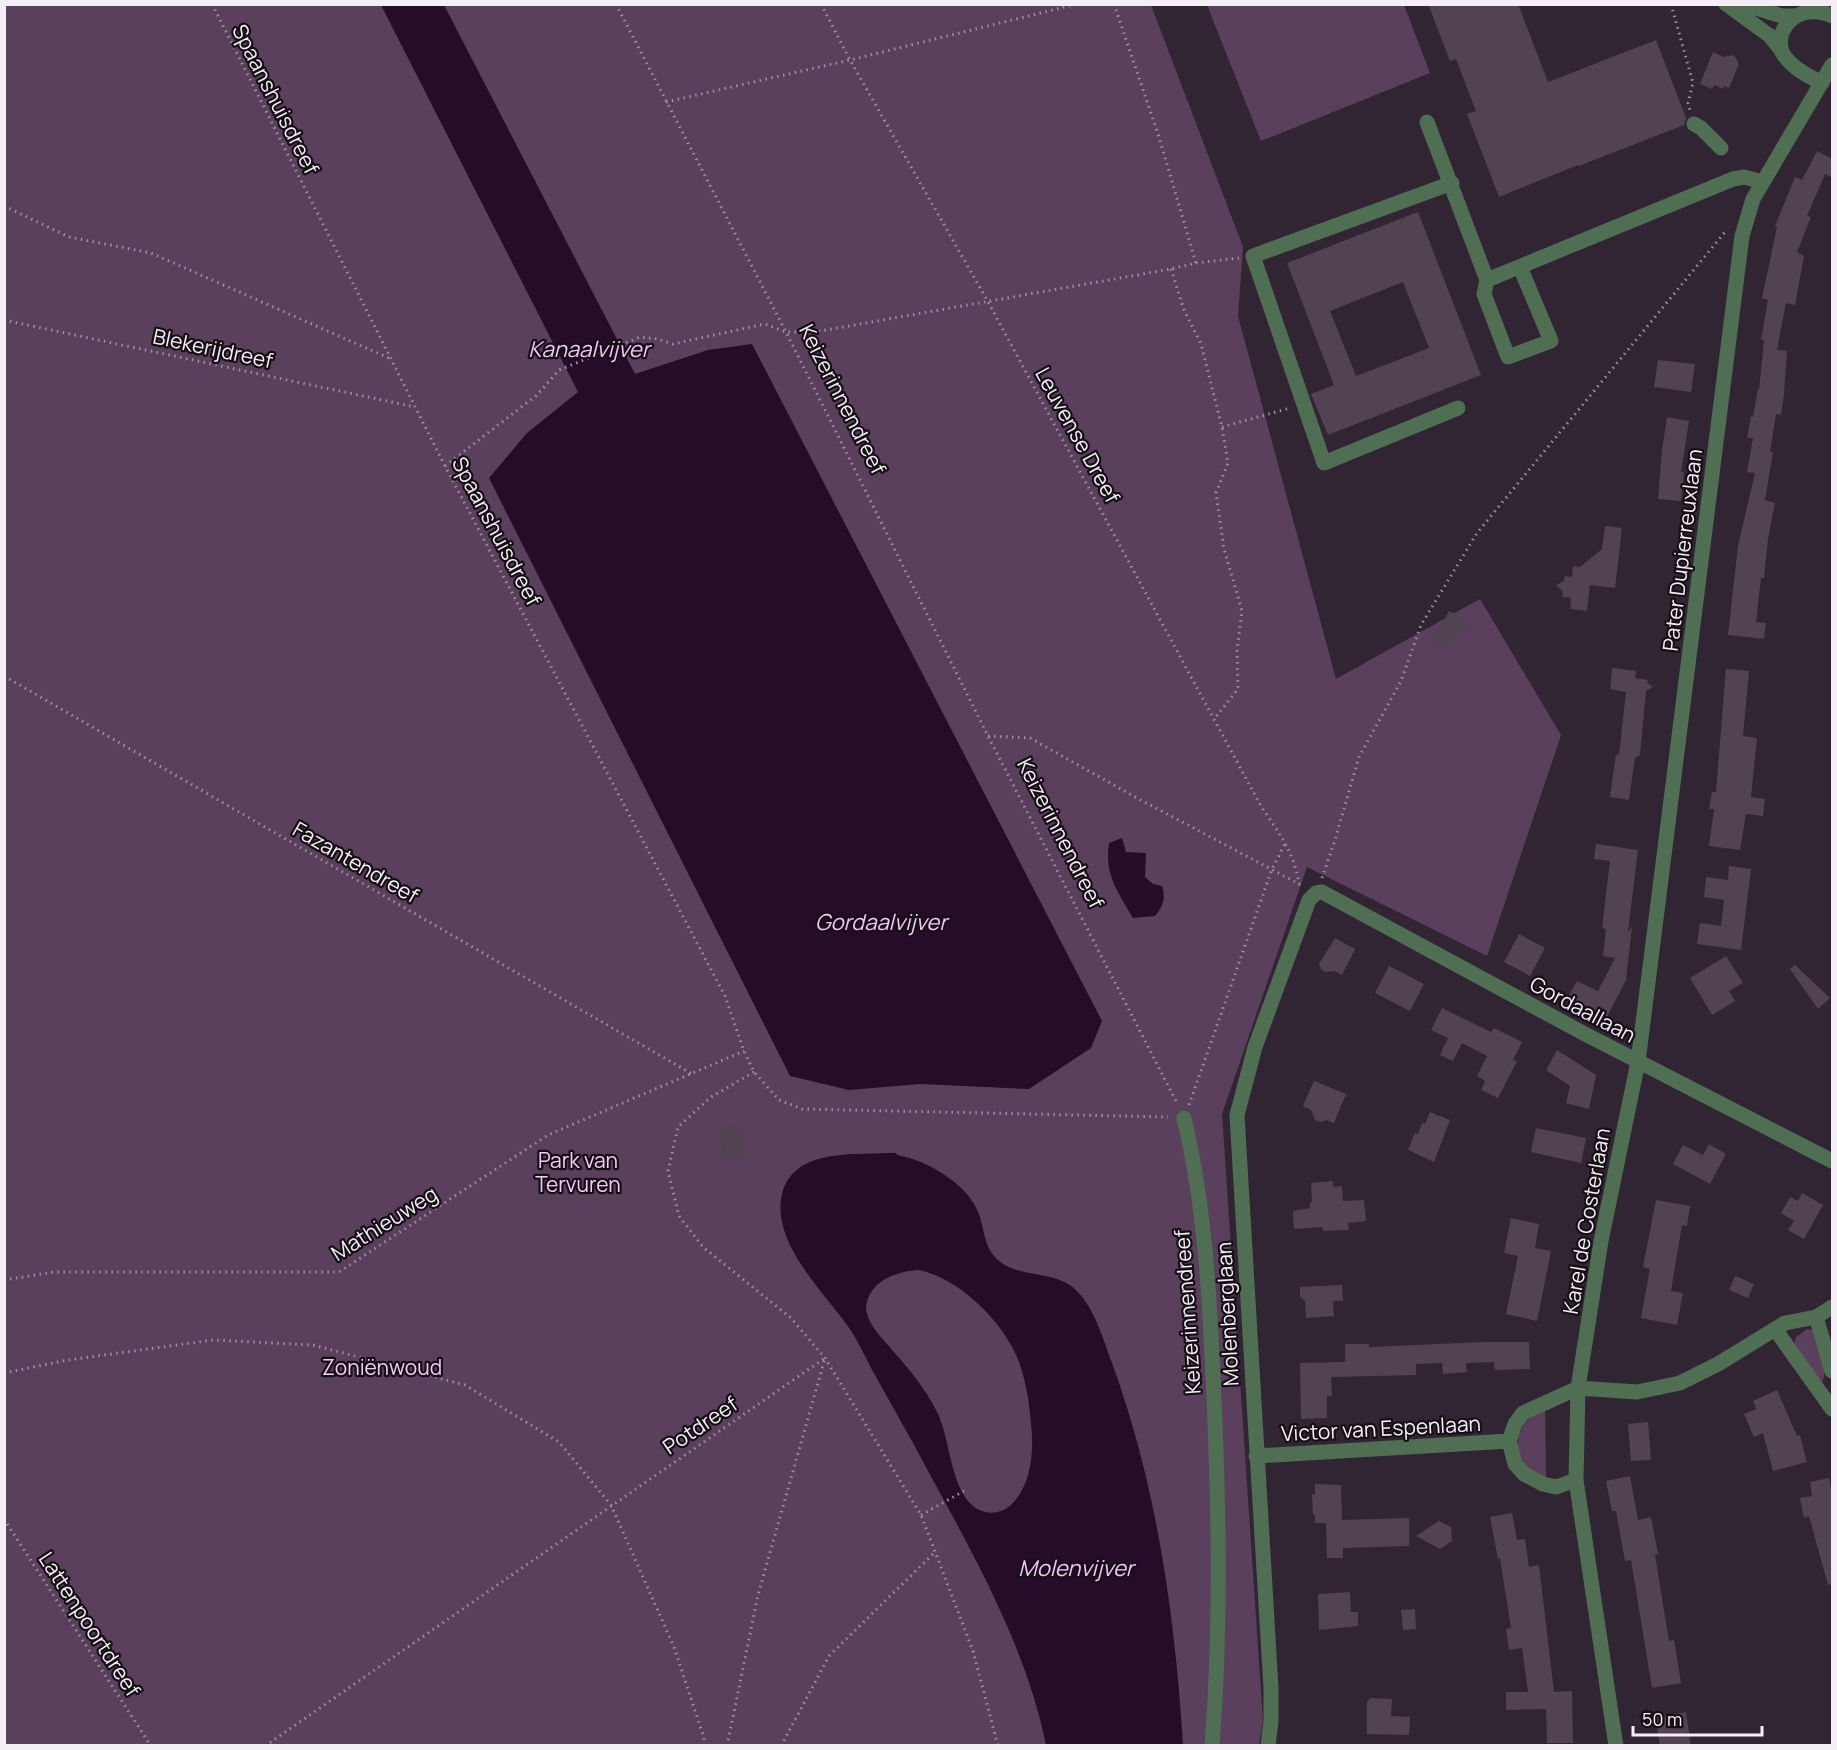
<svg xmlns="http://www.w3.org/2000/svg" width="1837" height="1750" viewBox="0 0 1837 1750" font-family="Manrope,sans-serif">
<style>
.green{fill:#5a405d}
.water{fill:#260c29;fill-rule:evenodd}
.building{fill:#514352;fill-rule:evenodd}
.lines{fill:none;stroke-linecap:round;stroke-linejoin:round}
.path{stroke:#9c929d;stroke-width:3;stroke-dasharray:1.5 4.5;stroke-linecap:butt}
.minor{stroke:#4f6e53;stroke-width:15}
.labels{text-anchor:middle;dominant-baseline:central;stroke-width:4.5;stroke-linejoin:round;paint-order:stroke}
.street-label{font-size:21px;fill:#f6eef7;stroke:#161016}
.park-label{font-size:21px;fill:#f4cbf8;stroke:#161016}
.water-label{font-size:22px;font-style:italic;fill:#f6c3fb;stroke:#161016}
</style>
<rect width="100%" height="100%" fill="#322533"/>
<!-- green -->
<path class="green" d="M 5,5 L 1151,5 L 1243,247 L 1238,316 L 1336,679 L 1480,599 L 1561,735 L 1487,956 L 1307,867 L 1222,1114 L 1263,1721 L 1259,1745 L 5,1746 Z
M 1207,5 L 1404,5 L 1430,73 L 1261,141 Z
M 1807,1329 L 1812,1330 L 1825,1371 L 1823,1381 L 1819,1381 L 1794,1347 L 1796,1337 Z
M 1545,1405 L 1546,1480 C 1539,1476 1531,1472 1526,1466 C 1506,1443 1525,1418 1545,1405 Z"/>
<!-- water -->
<path class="water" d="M 381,5 L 444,5 L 635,374 L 708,350 L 752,344 L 1102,1021 L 1091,1048 L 1029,1089 L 920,1084 L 849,1090 L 790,1076 L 489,478 L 527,433 L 578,392 Z
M 1122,838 L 1126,852 L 1146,853 L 1145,877 L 1153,884 L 1162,886 C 1166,899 1163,906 1155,916 L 1133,918 C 1118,892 1104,874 1109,843 Z
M 887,1153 L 896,1153 L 897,1155 C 927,1160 968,1184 979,1214 C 984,1228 984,1245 994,1256 C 1014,1280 1053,1268 1076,1290 C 1095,1309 1103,1339 1112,1363 C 1157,1486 1175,1616 1183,1745 L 1046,1745 C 1024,1637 964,1539 913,1443 C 899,1418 885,1393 871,1368 C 863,1352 855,1335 844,1321 C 819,1287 771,1240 782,1194 C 793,1149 851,1155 887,1153 ZM 918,1270 C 958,1277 1002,1321 1017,1357 C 1026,1379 1029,1401 1031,1424 C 1034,1450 1032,1485 1011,1505 C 1000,1515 984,1515 973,1506 C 949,1485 951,1438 936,1410 C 925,1388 909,1369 893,1351 C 884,1340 871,1328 867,1314 C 864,1304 869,1293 877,1285 C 888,1275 904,1271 918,1270 Z"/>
<!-- building -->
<path class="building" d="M 1428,4 L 1518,4 L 1548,82 L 1656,40 L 1686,118 L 1684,125 L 1579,166 L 1578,165 L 1499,197 L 1467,114 L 1476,111 L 1456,59 L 1450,61 Z
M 1713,52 L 1724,57 L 1734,55 L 1739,64 L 1729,88 L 1724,86 L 1723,89 L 1714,85 L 1712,89 L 1700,84 Z
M 1817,151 L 1833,159 L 1833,178 L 1825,174 L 1807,216 L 1811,217 L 1797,252 L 1804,256 L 1795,305 L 1786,303 L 1777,350 L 1787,351 L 1784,394 L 1781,415 L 1776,414 L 1770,452 L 1773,452 L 1765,500 L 1775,503 L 1768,539 L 1764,578 L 1761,578 L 1756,622 L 1766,623 L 1764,639 L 1728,635 L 1738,546 L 1755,473 L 1747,472 L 1753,438 L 1747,438 L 1751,416 L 1753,417 L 1758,389 L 1759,390 L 1764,340 L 1761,340 L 1768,300 L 1762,298 L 1777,227 L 1775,226 L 1795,177 L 1802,180 Z
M 1418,212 L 1481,375 L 1328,435 L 1311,394 L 1334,385 L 1287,263 ZM 1403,282 L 1429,348 L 1356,376 L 1330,311 Z
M 1658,360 L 1695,364 L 1691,392 L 1654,387 Z
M 1667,417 L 1689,421 L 1681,472 L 1684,472 L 1681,501 L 1658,499 L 1662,450 Z
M 1605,526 L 1622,528 L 1615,588 L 1590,585 L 1587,611 L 1570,609 L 1571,598 L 1562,597 L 1563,592 L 1556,585 L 1564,581 L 1565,576 L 1572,577 L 1573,566 L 1580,567 L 1602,549 Z
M 1449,611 L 1465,619 L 1468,628 L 1464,633 L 1455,636 L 1452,642 L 1449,640 L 1445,648 L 1432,642 Z
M 1612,668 L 1636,671 L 1635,678 L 1648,680 L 1647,683 L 1653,687 L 1646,691 L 1640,755 L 1635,758 L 1629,800 L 1610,797 L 1616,754 L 1619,755 L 1626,692 L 1610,689 Z
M 1726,669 L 1749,671 L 1743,736 L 1757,738 L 1751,797 L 1765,799 L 1763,816 L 1746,814 L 1740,850 L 1709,846 L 1714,809 L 1709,809 L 1712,792 L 1716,792 Z
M 1596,844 L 1638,850 L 1628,932 L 1632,927 L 1626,980 L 1607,1017 L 1568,997 L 1577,981 L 1598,991 L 1615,958 L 1603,956 L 1606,929 L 1602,928 L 1610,861 L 1594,859 Z
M 1729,866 L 1751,869 L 1741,950 L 1697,944 L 1700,923 L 1721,926 L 1724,900 L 1704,897 L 1706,877 L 1728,880 Z
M 1519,934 L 1545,948 L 1530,976 L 1504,962 Z
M 1335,938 L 1355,949 L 1342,975 L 1335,971 L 1325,972 L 1321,969 L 1319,964 Z
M 1726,956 L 1743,983 L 1729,991 L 1735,1001 L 1712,1015 L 1690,978 Z
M 1795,965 L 1830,998 L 1818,1009 L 1790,969 Z
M 1389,966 L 1424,984 L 1410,1011 L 1375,993 Z
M 1442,1008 L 1491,1032 L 1494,1028 L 1522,1042 L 1513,1060 L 1517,1061 L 1498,1098 L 1481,1090 L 1485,1081 L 1477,1076 L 1487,1056 L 1462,1043 L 1453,1061 L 1440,1055 L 1448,1038 L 1431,1030 Z
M 1557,1050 L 1596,1075 L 1589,1109 L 1566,1103 L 1570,1086 L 1546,1070 Z
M 1314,1081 L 1346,1094 L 1334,1123 L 1326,1120 L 1321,1122 L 1315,1120 L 1311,1110 L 1303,1106 Z
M 1430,1112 L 1450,1120 L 1434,1162 L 1408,1150 L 1415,1133 L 1418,1134 L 1422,1123 L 1425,1124 Z
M 741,1126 L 746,1158 L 724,1162 L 718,1129 Z
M 1536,1128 L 1586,1138 L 1581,1163 L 1531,1152 Z
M 1709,1144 L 1726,1154 L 1710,1184 L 1673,1164 L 1683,1145 L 1703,1155 Z
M 1333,1181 L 1333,1187 L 1342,1186 L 1343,1201 L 1364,1200 L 1366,1221 L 1348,1223 L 1349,1230 L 1323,1231 L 1322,1227 L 1294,1229 L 1293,1211 L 1310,1208 L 1310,1202 L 1312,1202 L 1311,1183 Z
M 1802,1193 L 1823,1205 L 1804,1239 L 1788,1230 L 1794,1221 L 1781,1213 L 1790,1197 L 1798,1201 Z
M 1656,1200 L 1690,1206 L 1687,1226 L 1682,1225 L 1671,1291 L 1683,1293 L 1677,1325 L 1641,1318 L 1650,1269 L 1643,1267 Z
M 1511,1218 L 1539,1224 L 1535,1248 L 1551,1251 L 1537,1321 L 1506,1314 L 1518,1256 L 1504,1253 Z
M 1735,1276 L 1754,1284 L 1748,1298 L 1729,1290 Z
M 1342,1285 L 1343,1301 L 1333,1301 L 1334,1316 L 1306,1318 L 1305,1301 L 1300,1297 L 1300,1287 Z
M 1485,1342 L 1529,1342 L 1530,1369 L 1495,1370 L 1494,1362 L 1466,1363 L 1467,1372 L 1443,1374 L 1442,1363 L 1416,1364 L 1416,1375 L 1331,1377 L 1332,1396 L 1327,1396 L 1327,1418 L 1301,1419 L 1300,1363 L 1345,1362 L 1345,1344 L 1369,1344 L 1369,1347 Z
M 1777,1390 L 1797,1436 L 1800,1435 L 1807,1462 L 1773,1471 L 1763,1433 L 1754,1437 L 1744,1414 L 1756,1409 L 1753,1401 Z
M 1648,1422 L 1651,1460 L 1631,1461 L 1628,1424 Z
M 1630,1476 L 1638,1520 L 1651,1517 L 1658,1554 L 1655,1555 L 1669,1641 L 1674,1640 L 1681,1683 L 1652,1688 L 1631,1560 L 1625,1561 L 1616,1511 L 1612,1511 L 1606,1481 Z
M 1829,1478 L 1833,1498 L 1833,1584 L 1828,1585 L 1809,1516 L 1804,1518 L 1800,1498 L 1812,1496 L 1810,1482 Z
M 1315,1484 L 1341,1485 L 1342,1520 L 1409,1518 L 1409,1546 L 1343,1548 L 1343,1558 L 1327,1558 L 1326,1523 L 1315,1523 L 1315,1515 L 1313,1515 L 1312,1494 L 1315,1494 Z
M 1512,1513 L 1517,1540 L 1525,1539 L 1529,1567 L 1539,1565 L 1554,1692 L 1572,1691 L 1573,1743 L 1547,1743 L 1546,1709 L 1506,1710 L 1506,1692 L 1528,1692 L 1522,1648 L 1509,1650 L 1506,1629 L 1511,1628 L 1500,1558 L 1498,1559 L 1490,1517 Z
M 1439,1521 L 1451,1527 L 1452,1541 L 1440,1549 L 1416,1536 Z
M 1350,1592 L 1351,1612 L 1358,1612 L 1358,1626 L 1319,1630 L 1318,1594 Z
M 1415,1609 L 1416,1629 L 1403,1630 L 1401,1610 Z
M 1370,1698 L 1392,1699 L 1391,1716 L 1410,1717 L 1409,1735 L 1367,1734 L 1367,1702 Z
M 1686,1712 L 1691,1746 L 1660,1746 L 1655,1717 Z"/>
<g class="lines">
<!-- path -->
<path class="path" d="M 212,4 L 445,466 L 725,996 L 744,1051 L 754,1072 L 779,1100 L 802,1109 L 1168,1117
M 616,4 L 786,332 L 988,736 L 1177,1103
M 821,4 L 850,60 L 987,300 L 1262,808 C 1279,832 1295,855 1299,884
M 1671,4 L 1693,83 L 1688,103 L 1690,110
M 666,102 L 850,60 L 1077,4
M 4,206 L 69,237 L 151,253 L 391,359
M 1196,263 L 1239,258
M 1171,269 L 1184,310 L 1201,344 L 1222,427 L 1228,463 L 1216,493 L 1224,549 L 1242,611 L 1237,650 L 1238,689 L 1215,718
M 4,320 L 415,407
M 1222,427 L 1290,408
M 445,466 L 537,395 L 559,370 L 640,337 L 658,339 L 673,344 L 765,324 L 786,332 L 815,332 L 1171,269 L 1196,263 L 1158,134 L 1114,4
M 4,676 L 692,1074
M 988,736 L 1030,738 L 1137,798 L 1301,885
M 1322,878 L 1335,840 L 1359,757 L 1401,681 L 1421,625 L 1477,533 L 1725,232
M 754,1072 L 711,1097 L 678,1127 L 668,1171 L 679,1216 L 703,1247 L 791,1318 L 825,1358 L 921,1515 L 973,1651 L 998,1746
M 1189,1105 L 1272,869 L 1286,842
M 4,1280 L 54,1272 L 339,1272 L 548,1135 L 744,1051
M 4,1373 L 68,1360 L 213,1340 L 313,1345 L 465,1385 L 559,1442 L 611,1505 L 674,1647 L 704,1738 L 704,1746
M 921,1515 L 964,1491
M 4,1519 L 151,1746
M 265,1746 L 825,1358
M 727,1746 L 758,1595 L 825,1358
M 781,1746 L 829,1656 L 935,1552"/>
<!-- minor -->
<path class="minor" d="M 1726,4 L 1770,36 L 1782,51
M 1743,4 L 1782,16 L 1796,16
M 1822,83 C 1808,76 1790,67 1782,52 C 1780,46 1780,39 1782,33 C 1790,12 1813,7 1832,16
M 1427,122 L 1487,280 L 1733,179 L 1744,177 L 1763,182
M 1694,124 L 1701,128 L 1721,148
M 1452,183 L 1253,256 L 1324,463 L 1458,408
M 1487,280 L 1484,294 L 1508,357 L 1551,341 L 1520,267
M 1184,1118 C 1206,1210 1210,1305 1214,1399 C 1219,1515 1221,1630 1212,1746
M 1816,1317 L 1832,1371
M 1775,1329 L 1832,1409
M 1256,1456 L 1509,1441
M 1576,1480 L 1556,1487 L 1543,1484 L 1524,1474 L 1515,1464 L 1509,1441 L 1515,1424 L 1523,1413 L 1578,1388 L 1637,1392 L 1680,1383 L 1718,1364 L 1785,1323 L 1816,1317 L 1832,1307
M 1268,1746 L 1271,1721 L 1271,1688 L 1237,1115 L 1255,1047 L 1309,900 L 1316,893 L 1322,892 L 1583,1033 L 1832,1161
M 1616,1746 L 1576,1480 L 1578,1388 L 1601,1241 L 1638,1062 L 1742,236 L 1753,199 L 1832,65"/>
</g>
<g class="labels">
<!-- street labels -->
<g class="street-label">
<text transform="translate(276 99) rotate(63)">Spaanshuisdreef</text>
<text transform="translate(213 348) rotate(12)">Blekerijdreef</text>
<text transform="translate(843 399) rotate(63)">Keizerinnendreef</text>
<text transform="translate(1078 435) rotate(61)">Leuvense Dreef</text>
<text transform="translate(497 531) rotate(62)">Spaanshuisdreef</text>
<text transform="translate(1682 550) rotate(-83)">Pater Dupierreuxlaan</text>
<text transform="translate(1061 833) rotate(63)">Keizerinnendreef</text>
<text transform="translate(356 862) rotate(30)">Fazantendreef</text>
<text transform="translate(1583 1009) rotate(28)">Gordaallaan</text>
<text transform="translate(1586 1221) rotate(-80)">Karel de Costerlaan</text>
<text transform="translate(384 1223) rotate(-32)">Mathieuweg</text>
<text transform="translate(1187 1312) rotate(-94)">Keizerinnendreef</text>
<text transform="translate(1227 1314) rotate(-93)">Molenberglaan</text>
<text transform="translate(700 1425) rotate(-34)">Potdreef</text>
<text transform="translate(1381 1428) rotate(-3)">Victor van Espenlaan</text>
<text transform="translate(90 1624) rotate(57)">Lattenpoortdreef</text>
</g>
<!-- park labels -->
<g class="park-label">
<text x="578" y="1160">Park van<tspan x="578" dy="24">Tervuren</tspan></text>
<text x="382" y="1367">Zoniënwoud</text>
</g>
<!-- water labels -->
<g class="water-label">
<text x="589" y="349">Kanaalvijver</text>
<text x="881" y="922">Gordaalvijver</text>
<text x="1076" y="1568">Molenvijver</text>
</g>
</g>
<!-- border -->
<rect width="1837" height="1750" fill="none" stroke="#f6eef7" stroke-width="12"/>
<!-- scale -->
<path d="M1633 1726v9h129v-9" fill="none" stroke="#f6eef7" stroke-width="3"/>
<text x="1642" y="1726" font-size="18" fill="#f6eef7" stroke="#161016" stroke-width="4.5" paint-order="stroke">50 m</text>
</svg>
